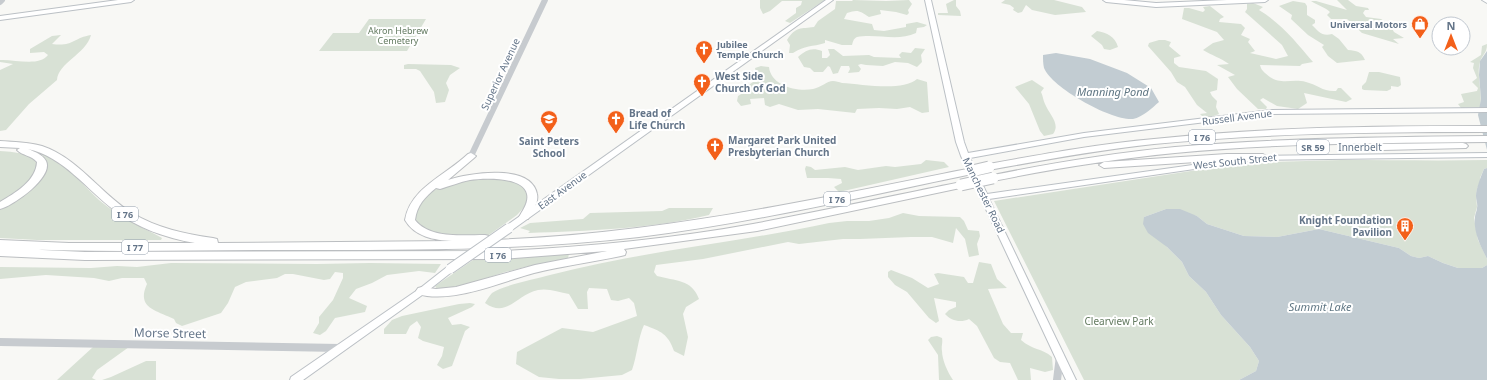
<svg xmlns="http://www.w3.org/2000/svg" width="1487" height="380" viewBox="0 0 1487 380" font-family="'Noto Sans',sans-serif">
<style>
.green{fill:#d8e1d5}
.water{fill:#c2ccd2}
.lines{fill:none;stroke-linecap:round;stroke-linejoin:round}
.secondary-casing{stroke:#bbc0c5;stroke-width:2}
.motorway-casing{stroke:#bbbec1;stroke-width:2}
.tertiary-far1{stroke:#c7cbcf;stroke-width:6}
.tertiary{stroke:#c7cbcf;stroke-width:8}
.secondary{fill:#fff;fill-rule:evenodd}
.motorway{fill:#fff;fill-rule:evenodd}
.secondary-bridge-casing{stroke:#bbc0c5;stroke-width:11;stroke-linecap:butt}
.motorway-bridge-casing{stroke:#bbbec1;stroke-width:13;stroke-linecap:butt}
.secondary-bridge{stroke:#fff;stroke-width:9}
.motorway-bridge{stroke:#fff;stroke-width:11}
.labels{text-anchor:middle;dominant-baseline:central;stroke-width:4;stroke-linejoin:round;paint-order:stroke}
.far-poi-label{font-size:9px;font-weight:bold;fill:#647589;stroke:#fff;text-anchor:end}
.far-park-label{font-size:9px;fill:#637a60;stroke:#fff}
.shield{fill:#fff;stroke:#929eac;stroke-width:1}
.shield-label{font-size:9px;font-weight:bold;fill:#647589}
.street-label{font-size:10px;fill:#647589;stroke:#fff}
.poi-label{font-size:10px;font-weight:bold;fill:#647589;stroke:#fff;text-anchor:start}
.park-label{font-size:10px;fill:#637a60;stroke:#fff}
.water-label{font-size:11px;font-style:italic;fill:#607784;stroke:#fff}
.near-street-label{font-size:12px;fill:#647589;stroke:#fff}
</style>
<rect width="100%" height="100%" fill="#f8f8f5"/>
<!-- green -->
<path class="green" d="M 760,0 L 825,0 L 790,23 L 785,21 L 796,13 L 796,8 L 801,5 L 802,1 L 782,1 L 770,11 L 763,14 L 760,8 Z
M 853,0 L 886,1 L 909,0 L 912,4 L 908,10 L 909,13 L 907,15 L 896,12 L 880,10 L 881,14 L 869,17 C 860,11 858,9 847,13 L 844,19 L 872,24 L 874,30 L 884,31 L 906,27 L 906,24 L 917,22 L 927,25 L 924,27 L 917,28 L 916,33 C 901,40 885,36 869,36 C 865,36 860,36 857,37 C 853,39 853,42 852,45 L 842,45 L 825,40 L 825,43 C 812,47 805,45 793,53 L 789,53 L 790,45 L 787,40 C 796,26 801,29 814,27 L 818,21 L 835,9 L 836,1 L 852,1 Z
M 954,0 L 956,0 L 956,6 L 960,11 L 961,16 L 938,15 L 938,13 L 948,13 L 946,4 Z
M 1005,0 L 1054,0 L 1082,7 L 1086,12 L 1055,15 L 1032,10 L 1026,5 L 1022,12 L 1018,13 L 1013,10 L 1014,8 L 1010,5 L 1001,3 Z
M 1337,0 L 1348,0 L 1356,6 L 1368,8 L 1369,10 L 1365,10 L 1363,13 L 1366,17 L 1381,19 L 1390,25 L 1394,32 L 1404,38 L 1393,39 L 1399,44 L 1362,33 L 1347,19 L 1331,19 L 1327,15 L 1330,12 C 1325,7 1317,5 1311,1 L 1316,1 L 1347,10 Z
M 1293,1 L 1305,3 L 1307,6 L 1307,15 L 1315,20 L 1315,23 L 1312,25 C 1318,31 1322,37 1332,34 L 1339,39 L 1348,50 C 1357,51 1361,51 1365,60 L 1337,63 L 1328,56 L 1322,47 L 1324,45 L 1308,35 L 1291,19 L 1292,15 L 1279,6 Z
M 1253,3 L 1263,7 L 1259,10 C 1281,23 1297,43 1313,62 L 1302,64 L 1300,66 L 1260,65 C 1261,69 1262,70 1265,73 C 1280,87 1290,78 1306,82 C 1318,85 1323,92 1336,91 L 1338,88 L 1341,88 L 1352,99 L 1346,102 L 1304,93 L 1307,103 L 1298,109 L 1277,106 L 1263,98 L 1260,100 L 1267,107 L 1266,109 L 1258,109 L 1237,89 L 1228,77 L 1235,75 L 1217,65 L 1229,64 C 1221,58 1211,55 1203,50 L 1213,43 L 1224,40 L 1217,32 L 1182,19 L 1184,8 L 1189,8 L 1203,12 L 1205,10 L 1203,7 L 1210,6 L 1224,17 L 1220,19 L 1219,22 L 1241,24 L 1245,28 L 1241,35 L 1250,39 L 1248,42 L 1255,51 L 1250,53 L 1276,59 L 1288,56 L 1282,45 L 1245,12 L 1247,9 L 1247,4 Z
M 369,19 L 426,19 L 407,51 L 319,51 L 333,33 L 359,33 Z
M 1097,31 C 1107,33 1115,36 1118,47 L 1110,50 L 1104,49 L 1102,45 L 1091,36 Z
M 61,35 L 52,44 C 73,47 73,38 91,35 C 86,54 58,63 57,80 L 29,104 L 6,130 L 0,131 L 0,70 L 13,64 L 0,62 L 0,60 C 14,59 39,67 48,55 L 44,52 L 30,53 L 30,49 L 52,36 Z
M 1159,40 L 1165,40 L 1171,42 L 1169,46 L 1181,56 L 1174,58 L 1174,63 L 1179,67 L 1206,71 L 1218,79 L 1217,90 L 1210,92 L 1212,96 L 1217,101 L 1216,107 L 1219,114 L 1211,117 L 1202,116 L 1200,114 L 1207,113 L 1197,105 L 1185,87 L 1177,82 L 1171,72 L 1148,46 L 1149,43 Z
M 1487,44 C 1487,54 1482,54 1480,62 C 1476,76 1483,92 1480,107 L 1461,108 L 1458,104 L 1464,102 L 1461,94 L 1477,91 L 1478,88 L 1472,82 L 1477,78 L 1473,68 L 1474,63 L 1470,62 L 1481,55 L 1482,46 Z
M 915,48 L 925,49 L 921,55 L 922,62 L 917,67 L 908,63 L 895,62 L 883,66 L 866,65 L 861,64 L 858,65 L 861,69 L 859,72 L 848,73 L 850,69 L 849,66 L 841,66 L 838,73 L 833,74 L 830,67 L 828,66 L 823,72 L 814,72 L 810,68 L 804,67 L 798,57 C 806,50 812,47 822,51 L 822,58 L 827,58 L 830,55 L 828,49 L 834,49 L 843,56 L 869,55 L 874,57 L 901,58 L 899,55 L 902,52 L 911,53 Z
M 408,64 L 451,65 L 460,68 L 450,75 L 446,83 L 449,90 L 445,102 L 436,103 L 434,92 L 420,71 L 416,69 L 404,69 L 404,65 Z
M 761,66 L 769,67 C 771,86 797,92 813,89 C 820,88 827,81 833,81 C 836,81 839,82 842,83 C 862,84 902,92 917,79 L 927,82 L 929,112 L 922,113 L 910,107 L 897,109 L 879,108 L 857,109 L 855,113 L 818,109 L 798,110 L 779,104 L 770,107 L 765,105 L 764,98 L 750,99 L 751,104 L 741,106 L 737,101 L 738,96 L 749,89 L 747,86 L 756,80 L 757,77 L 755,68 Z
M 1369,72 L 1379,72 L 1400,77 L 1401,85 L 1398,87 L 1391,86 L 1391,89 L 1387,91 L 1364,90 L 1362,89 L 1362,86 L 1366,82 Z
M 1032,80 L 1044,88 L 1041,92 C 1043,96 1043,100 1045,104 C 1049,114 1061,124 1053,134 L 1044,136 L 1040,131 L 1029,104 L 1015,87 Z
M 38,150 C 63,160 80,182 99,200 C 119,217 140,226 162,238 L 161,240 L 37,240 L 0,238 L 0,210 C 22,200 35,188 47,168 L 46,160 Z
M 0,151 C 27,152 54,159 24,188 C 17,194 8,198 0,203 Z
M 926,160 L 944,162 L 949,167 L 839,192 L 834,187 L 842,183 L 841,179 L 828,178 L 807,178 L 805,169 L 806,166 L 811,167 L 815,170 L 845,167 L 858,170 L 886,166 L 895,167 L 921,164 Z
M 1341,160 C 1390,160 1438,161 1487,160 L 1487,168 L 1484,169 L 1480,178 L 1480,182 L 1477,189 L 1476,196 L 1477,207 L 1474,218 L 1478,240 L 1487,259 L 1487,265 L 1482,268 L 1458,268 L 1443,263 L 1428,256 L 1419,258 L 1411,256 L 1399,248 L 1319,229 L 1277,237 L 1244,236 L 1207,224 L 1197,216 L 1166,209 L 1144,217 L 1167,247 L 1182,262 L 1189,276 L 1206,292 L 1221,315 L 1250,347 L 1259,361 L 1256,371 L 1239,380 L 1084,380 L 994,201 L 1217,167 L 1271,162 Z
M 486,177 L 516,181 L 528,189 L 527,204 L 517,215 L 486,237 C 462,236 431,239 414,219 L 413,209 L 431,192 L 443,186 L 458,181 Z
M 669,208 L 713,208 L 709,215 C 650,229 588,231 528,233 L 530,231 L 520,228 L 530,223 L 583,219 L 590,213 L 662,211 Z
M 903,213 L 919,216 L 960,217 L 964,221 L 968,230 L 979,231 L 980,236 L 977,244 L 979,255 L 969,257 L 965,239 L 956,228 L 953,243 L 932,237 L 911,237 L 860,239 L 843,239 L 799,244 L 788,242 L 703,259 L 656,265 L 654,272 L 657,276 C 675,281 692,279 699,299 L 686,307 L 683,314 L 688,337 L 684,356 L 674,351 C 668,334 661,331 644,325 C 638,338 637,356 632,370 L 622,375 L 580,379 L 559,379 L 539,377 L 516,364 L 517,352 L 562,328 L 593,332 L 637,316 L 634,303 L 629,298 L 618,301 L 611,300 L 607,289 L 589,288 L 587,292 L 588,309 L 578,309 L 569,294 C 559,292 548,288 538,290 C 517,294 507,319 485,303 C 487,300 489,296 492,293 C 504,285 536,279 550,275 C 642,251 736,243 829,223 L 847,221 L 869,221 L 889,218 Z
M 569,254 L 568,258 C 546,262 524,267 502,273 C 480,280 460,288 437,289 L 435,286 L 476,258 Z
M 979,262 L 991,264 L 997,279 L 1007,288 L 988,289 L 1003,324 L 1011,333 L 1023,333 L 1021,340 C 1032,350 1042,348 1052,357 L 1053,370 L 1045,372 L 1030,368 L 1031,380 L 1018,380 L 1010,363 L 1000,362 L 994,358 L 977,326 L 969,319 C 961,323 951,321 945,314 L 949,310 L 956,307 L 956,302 L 934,298 L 939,321 L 936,323 L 929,318 L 907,292 L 895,285 L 888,277 L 888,272 L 891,270 L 912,278 L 928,288 L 939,284 L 934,274 L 938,273 L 964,277 L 968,283 L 973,283 Z
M 171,263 L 317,264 L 370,263 L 441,264 L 435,273 L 419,271 L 387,275 L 372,283 L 356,289 L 349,298 L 367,306 L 365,312 L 335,318 L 326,331 L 320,335 L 313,333 L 319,323 L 319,317 L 333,300 L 343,278 L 343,273 L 335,272 L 330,279 L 324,280 L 293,274 L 285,274 L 277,278 L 246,282 L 235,287 L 228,303 L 221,313 L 182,326 L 176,323 L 174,319 C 156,310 136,308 147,284 L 144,278 L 122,278 L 109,281 L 94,278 L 46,275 L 0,279 L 0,267 L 91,268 L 117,266 L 137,267 Z
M 470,303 L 475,304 L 472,307 L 448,318 L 452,325 L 461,324 L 470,327 L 465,331 L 452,366 L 443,369 L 437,365 L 442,356 L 444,347 L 423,341 L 418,338 L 421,327 L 417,321 L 410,326 L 406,334 L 384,334 L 384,329 L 392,320 L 402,316 L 459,304 Z
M 937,336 L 942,338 C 943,343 941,346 942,351 C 942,360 948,373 953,380 L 939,380 L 938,355 L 928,340 L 931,337 Z
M 93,347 L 129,347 L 97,370 L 92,378 L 96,380 L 57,380 Z
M 146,361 L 156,361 L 156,380 L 102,380 L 111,377 Z"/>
<!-- water -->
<path class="water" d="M 1487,51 L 1487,150 L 1478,115 L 1481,99 L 1479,75 L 1480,61 Z
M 1056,53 L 1090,59 L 1127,73 L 1151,88 L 1159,102 C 1152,108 1143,117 1133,119 C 1112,121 1052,88 1044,68 C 1043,64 1043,59 1043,55 Z
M 1487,168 L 1487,259 C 1481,247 1473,232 1475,217 C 1475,214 1477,211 1477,208 C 1478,204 1476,200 1476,196 C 1476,189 1481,176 1484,169 Z
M 1166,209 L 1180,209 L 1197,216 L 1207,224 L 1244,236 L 1277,237 L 1319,229 L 1399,248 L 1411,256 L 1419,258 L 1428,256 L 1443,263 L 1458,268 L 1482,268 L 1487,265 L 1487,263 L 1487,380 L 1239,380 L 1256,371 L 1259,361 L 1250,347 L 1221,315 L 1206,292 L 1189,276 L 1182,262 L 1167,247 L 1148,233 L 1143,224 L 1144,217 Z"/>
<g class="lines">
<!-- secondary casing -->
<g class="secondary-casing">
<path id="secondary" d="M 118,0 L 134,0 L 131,2 L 0,20 L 0,16 Z
M 826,0 L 833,0 L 512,230 L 506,230 L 505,228 L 506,226 Z
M 925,0 L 931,0 L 964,142 L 968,153 L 1084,133 L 1271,110 L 1487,108 L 1487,112 L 1271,114 L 1084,137 L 970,158 L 987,194 L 1256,156 L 1487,153 L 1487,157 L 1256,160 L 989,199 L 1076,380 L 1066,380 L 961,156 L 956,142 Z
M 1103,0 L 1124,0 L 1156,3 L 1227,0 L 1268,0 L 1265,2 L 1156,7 L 1106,2 Z
M 1482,0 L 1487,0 L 1487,3 Z
M 450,266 L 453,267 L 454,269 L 453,271 L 425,293 L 303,380 L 290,380 L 291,377 L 419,289 L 447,267 Z"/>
</g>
<!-- motorway casing -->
<g class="motorway-casing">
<path id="motorway" d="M 1487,126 L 1487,132 C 1376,132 1264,133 1154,144 C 1098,150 1044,160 989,170 L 984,167 L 989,164 C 1044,154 1098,144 1154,139 C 1264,127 1376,126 1487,126 Z
M 1487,136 L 1487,142 C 1383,143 1279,143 1175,153 C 1114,159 1053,169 993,181 L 988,178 L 993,175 C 1053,163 1114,153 1175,147 C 1279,138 1383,137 1487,136 Z
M 0,141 C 14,142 28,142 42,146 C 78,158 101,194 132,213 C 157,228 185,234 213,238 L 217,239 L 218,243 L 452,241 C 434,240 415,237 405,220 C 410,188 446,175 468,154 L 471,153 L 476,156 L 474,158 L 448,180 C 468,173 531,163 537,194 C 539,203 532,212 528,219 L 520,219 L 519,217 C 523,210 529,202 527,194 C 523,176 483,178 470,180 C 460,182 450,186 440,189 L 436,188 C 425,197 417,205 415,220 C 430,239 463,235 485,235 L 489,236 L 490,240 C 654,235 811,200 972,168 L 977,171 L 972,174 C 861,197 751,223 639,237 C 518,251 397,250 275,250 C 183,250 92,253 0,248 L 0,240 L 69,243 L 195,243 C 166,238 137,228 114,210 C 86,189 64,157 28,149 C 35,152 42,154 46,161 C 54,177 13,206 0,209 L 0,202 C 15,193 36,181 37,162 C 31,155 23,156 17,150 L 20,148 L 0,147 Z
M 1463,143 L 1466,144 L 1468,146 L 1466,148 L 1383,150 L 1378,147 L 1383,144 Z
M 1227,154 L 1263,154 L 1268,157 L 1263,160 L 1227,160 L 1104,168 L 1099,165 L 1104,162 Z
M 961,182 L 966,185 L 965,187 L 757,231 L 624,249 L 626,252 L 625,255 L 621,256 C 592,262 562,266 534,273 C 501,282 451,304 418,294 L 416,291 L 418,288 L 422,287 L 436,289 L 456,287 L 535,265 L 607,251 L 502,259 L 85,260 L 0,256 L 0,248 L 85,252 L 502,251 C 586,247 670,239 753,224 C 822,211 892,196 961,182 Z"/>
</g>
<!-- tertiary-far1 -->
<path class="tertiary-far1" d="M 0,2 L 2,0
M 471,156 L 545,0"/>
<!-- tertiary -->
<path class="tertiary" d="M 0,342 L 340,348
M 1057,380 L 1060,356"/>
<!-- secondary -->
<use href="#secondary" class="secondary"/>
<!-- motorway -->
<use href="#motorway" class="motorway"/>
<!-- secondary-bridge casing -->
<g class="secondary-bridge-casing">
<path id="secondary-bridge" d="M 450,269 L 509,228"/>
</g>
<!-- motorway-bridge casing -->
<g class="motorway-bridge-casing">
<path id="motorway-bridge" d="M 972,171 L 989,167
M 961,185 L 993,178"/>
</g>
<!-- secondary-bridge -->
<use href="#secondary-bridge" class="secondary-bridge"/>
<!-- motorway-bridge -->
<use href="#motorway-bridge" class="motorway-bridge"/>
</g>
<!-- icons -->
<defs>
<g id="shop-pin" transform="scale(0.9)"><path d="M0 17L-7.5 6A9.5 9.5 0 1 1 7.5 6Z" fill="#f3601a" stroke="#fff"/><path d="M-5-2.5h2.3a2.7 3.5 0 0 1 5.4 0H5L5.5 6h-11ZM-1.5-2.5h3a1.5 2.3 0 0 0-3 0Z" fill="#fff"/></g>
<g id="church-pin" transform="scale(0.9)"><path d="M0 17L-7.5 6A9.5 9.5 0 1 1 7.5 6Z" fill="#f3601a" stroke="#fff"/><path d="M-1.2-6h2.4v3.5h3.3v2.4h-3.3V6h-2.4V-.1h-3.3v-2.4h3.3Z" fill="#fff"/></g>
<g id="school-pin" transform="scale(0.9)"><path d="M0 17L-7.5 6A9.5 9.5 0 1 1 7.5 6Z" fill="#f3601a" stroke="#fff"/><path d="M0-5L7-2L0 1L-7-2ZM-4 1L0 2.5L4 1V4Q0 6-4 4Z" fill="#fff"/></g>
<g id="building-pin" transform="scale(0.9)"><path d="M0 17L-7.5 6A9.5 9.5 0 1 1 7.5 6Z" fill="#f3601a" stroke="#fff"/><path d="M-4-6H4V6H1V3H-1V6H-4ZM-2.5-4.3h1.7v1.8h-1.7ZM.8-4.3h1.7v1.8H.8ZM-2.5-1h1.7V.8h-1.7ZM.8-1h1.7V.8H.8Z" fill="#fff"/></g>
</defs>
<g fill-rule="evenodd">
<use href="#shop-pin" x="1420" y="24"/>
<use href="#church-pin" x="704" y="49"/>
<use href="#church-pin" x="702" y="82"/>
<use href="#school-pin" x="549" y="119"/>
<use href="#church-pin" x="616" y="119"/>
<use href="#church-pin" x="715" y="146"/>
<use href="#building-pin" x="1405" y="226"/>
</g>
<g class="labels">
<!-- far-poi labels -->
<g class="far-poi-label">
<text x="1407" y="24">Universal Motors</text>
<text x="717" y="44" text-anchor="start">Jubilee<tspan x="717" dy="10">Temple Church</tspan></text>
</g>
<!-- far-park labels -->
<g class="far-park-label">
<text x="398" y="30">Akron Hebrew<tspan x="398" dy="10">Cemetery</tspan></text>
</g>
<!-- shield labels -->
<g class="shield">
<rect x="1189" y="130" width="26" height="14" rx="3"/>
<rect x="1297" y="140" width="32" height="14" rx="3"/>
<rect x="824" y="192" width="26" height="14" rx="3"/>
<rect x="112" y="207" width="26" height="14" rx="3"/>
<rect x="122" y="240" width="26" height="14" rx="3"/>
<rect x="485" y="248" width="26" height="14" rx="3"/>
</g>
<g class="shield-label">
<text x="1202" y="137">I 76</text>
<text x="1313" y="147">SR 59</text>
<text x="837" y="199">I 76</text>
<text x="125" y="214">I 76</text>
<text x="135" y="247">I 77</text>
<text x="498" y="255">I 76</text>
</g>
<!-- street labels -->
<g class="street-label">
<text transform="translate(500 74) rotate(-65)">Superior Avenue</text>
<text transform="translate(1237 117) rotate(-7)">Russell Avenue</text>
<text x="1360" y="147">Innerbelt</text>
<text transform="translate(1235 161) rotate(-6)">West South Street</text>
<text transform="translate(562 190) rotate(-36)">East Avenue</text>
<text transform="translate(984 195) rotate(64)">Manchester Road</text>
</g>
<!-- poi labels -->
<g class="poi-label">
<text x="715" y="76">West Side<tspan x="715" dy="12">Church of God</tspan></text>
<text x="629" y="113">Bread of<tspan x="629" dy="12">Life Church</tspan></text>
<text x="728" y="140">Margaret Park United<tspan x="728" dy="12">Presbyterian Church</tspan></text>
<text x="549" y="141" text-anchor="middle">Saint Peters<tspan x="549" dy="12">School</tspan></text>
<text x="1392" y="220" text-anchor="end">Knight Foundation<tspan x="1392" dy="12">Pavilion</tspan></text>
</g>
<!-- park labels -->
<g class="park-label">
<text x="1119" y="321">Clearview Park</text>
</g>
<!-- water labels -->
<g class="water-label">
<text x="1113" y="91">Manning Pond</text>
<text x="1320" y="306">Summit Lake</text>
</g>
<!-- near-street labels -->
<g class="near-street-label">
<text transform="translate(170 333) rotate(1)">Morse Street</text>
</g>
</g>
<!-- north arrow -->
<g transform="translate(1451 36)"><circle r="19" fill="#ffffff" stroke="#c1c8d0"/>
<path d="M0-3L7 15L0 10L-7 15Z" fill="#f3601a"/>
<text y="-6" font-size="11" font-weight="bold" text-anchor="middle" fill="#647589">N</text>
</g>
</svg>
